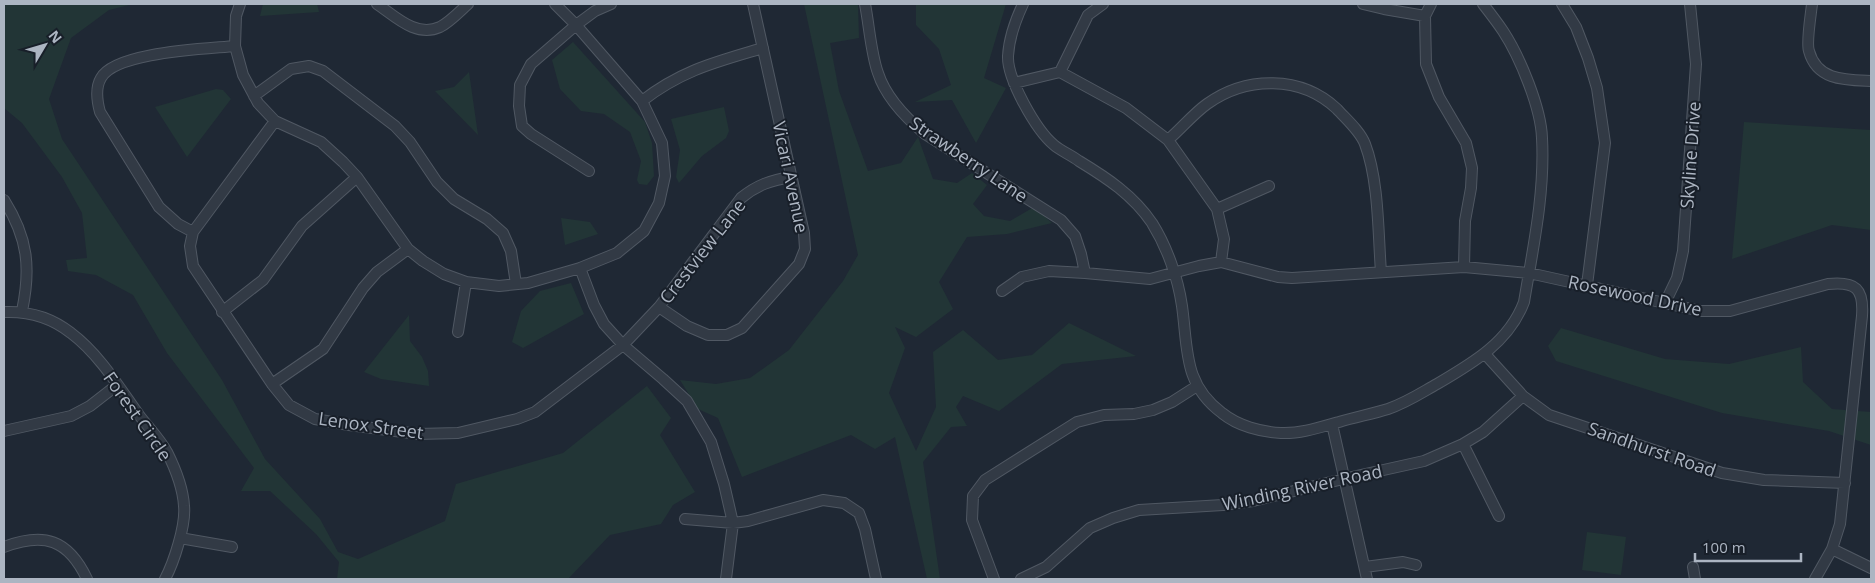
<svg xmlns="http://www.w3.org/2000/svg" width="1875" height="583" viewBox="0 0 1875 583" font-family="'Open Sans',sans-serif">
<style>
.green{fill:#223536}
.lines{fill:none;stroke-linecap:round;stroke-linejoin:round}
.minor-casing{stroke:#505863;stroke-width:12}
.minor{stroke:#323a45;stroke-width:10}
.labels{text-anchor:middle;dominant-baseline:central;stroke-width:4;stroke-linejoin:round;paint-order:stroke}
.street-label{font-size:18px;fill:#acb5c2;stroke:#181f29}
</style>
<rect width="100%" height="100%" fill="#1f2834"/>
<!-- green -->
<path class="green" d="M 4,4 L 133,4 L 109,10 L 71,38 L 49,99 L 62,139 L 222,380 L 265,459 L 320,519 L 338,552 L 358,559 L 445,521 L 456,484 L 563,453 L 647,386 L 671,418 L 660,435 L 695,492 L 673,505 L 661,524 L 610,535 L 568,579 L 337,579 L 339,562 L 316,534 L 270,491 L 241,491 L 254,468 L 167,353 L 133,295 L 96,275 L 68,271 L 66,260 L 87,258 L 82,213 L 62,177 L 22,123 L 4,108 Z
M 263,4 L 317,4 L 319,12 L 260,16 Z
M 804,4 L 858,4 L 859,38 L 830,43 L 839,91 L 868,171 L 901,163 L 918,137 L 933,179 L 957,183 L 972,173 L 987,185 L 973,204 L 984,216 L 1010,221 L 1034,207 L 1052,223 L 1007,234 L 967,237 L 939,282 L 953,309 L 916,337 L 895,327 L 905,348 L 889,393 L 916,451 L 936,407 L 933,352 L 963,330 L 998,360 L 1032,355 L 1069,323 L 1136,356 L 1062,364 L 999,411 L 963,396 L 956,407 L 967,426 L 951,427 L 923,462 L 940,579 L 927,579 L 895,437 L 875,449 L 851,435 L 742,477 L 718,418 L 698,409 L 680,380 L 716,384 L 750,378 L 789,350 L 843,281 L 858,255 Z
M 916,4 L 1006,4 L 984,78 L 1006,88 L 976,143 L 952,100 L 915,102 L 951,85 L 939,49 L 916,25 Z
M 573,42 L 645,122 L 652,143 L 654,176 L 647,185 L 639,184 L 637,180 L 641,161 L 630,132 L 604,114 L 581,111 L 560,89 L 552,60 Z
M 469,72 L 478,135 L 435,91 L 454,87 Z
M 216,89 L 223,90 L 231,99 L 187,157 L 155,107 Z
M 724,107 L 729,131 L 726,138 L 702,156 L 679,183 L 676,177 L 680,150 L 671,119 Z
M 1744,122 L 1871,130 L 1871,230 L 1832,225 L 1732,259 Z
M 561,218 L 590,222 L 598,234 L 565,245 Z
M 571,283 L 584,314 L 523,348 L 512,342 L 521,311 L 540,291 Z
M 409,315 L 410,341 L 422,357 L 428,371 L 429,386 L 381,379 L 364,372 Z
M 1561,328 L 1665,359 L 1729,364 L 1801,347 L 1803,382 L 1832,409 L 1871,412 L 1871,445 L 1829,431 L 1722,413 L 1556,361 L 1548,346 Z
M 1587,532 L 1626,537 L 1621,575 L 1582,570 Z"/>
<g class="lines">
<!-- minor casing -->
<g class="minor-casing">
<path id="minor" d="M 240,4 L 236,16 L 235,46 L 243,75 L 258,103 L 275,121 L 321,142 L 343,162 L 357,177 L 408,249 L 423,261 L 444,274 L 466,282 L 499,286 L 528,283 L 580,268 L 617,253 L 644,231 L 659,203 L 665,176 L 662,143 L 642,101 L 576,25 L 555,4
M 377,4 C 395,16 416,38 440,27 C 450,22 460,11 468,4
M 865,4 C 869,24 871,54 878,73 C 886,98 906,118 925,134 L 1061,220 L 1075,236 L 1081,254 L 1085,273
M 1023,4 C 1015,21 1009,37 1008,56 C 1007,79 1036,130 1054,145 C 1061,151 1071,155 1079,161 C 1107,178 1133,195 1152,223 C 1167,247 1178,278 1182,306 C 1188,349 1183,384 1222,413 C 1238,426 1261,432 1281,433 C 1300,434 1321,427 1339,422 C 1355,417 1372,414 1388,409 C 1406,403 1421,393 1437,384 C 1473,363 1509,342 1524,302 C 1533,248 1545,193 1542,138 C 1541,108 1520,57 1503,31 C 1497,22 1490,13 1483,4
M 1363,4 L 1384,9 L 1425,16
M 1431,4 L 1425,16 L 1426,64 L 1439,97 L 1466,143 L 1472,168 L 1471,188 L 1465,221 L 1464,267
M 1562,4 L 1576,27 L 1588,58 L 1597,88 L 1605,143 L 1587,285
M 1812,4 C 1811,14 1806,43 1809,51 C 1817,81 1846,80 1871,81
M 1060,72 L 1088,15 L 1103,4
M 1014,83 L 1060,72 L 1126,108 L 1168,140 L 1217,209 L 1224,239 L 1221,262
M 254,96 L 291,69 L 309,66 L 323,71 L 395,126 L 410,142 L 437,182 L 454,199 L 487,219 L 503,233 L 511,251 L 516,284
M 642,101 C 682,70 716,62 763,48
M 275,121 L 193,232 L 190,246 L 193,266 L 272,384 L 289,405 L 315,419 L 349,425 L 418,434 L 458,433 L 517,419 L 535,412 L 623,345 L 659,307 L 741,198 C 757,185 771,180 792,177
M 1168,140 C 1181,129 1193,114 1207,104 C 1246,76 1301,75 1337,109 C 1346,119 1360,131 1365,144 C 1379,181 1378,233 1381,272
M 589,171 L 531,134 L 522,126 L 519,106 L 520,85 L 531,64 L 576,25 L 595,11 L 611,4
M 4,200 C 28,238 31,268 22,311
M 1217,209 L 1269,186
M 193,232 L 178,224 L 159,207 L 100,112 C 97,101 95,88 101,78 C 115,52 205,49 235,46
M 580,268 L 594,305 L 604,324 L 623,345 L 663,379 L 687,401 L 711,442 L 724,484 L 733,523 L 726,579
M 1002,291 L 1022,277 L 1049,271 L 1085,273 L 1150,279 L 1199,266 L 1221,262 L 1278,277 L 1292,278 L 1464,267 L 1529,273 L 1701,311 L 1730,311 L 1828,284 C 1856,281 1864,289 1862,316 L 1840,524 L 1832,549 L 1815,579
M 1665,303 L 1677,278 L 1683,251 L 1696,64 L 1690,4
M 659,307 L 687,326 L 708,335 L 727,335 L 742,328 L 799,264 L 805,249 L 804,233 L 753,4
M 4,312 C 29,311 51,317 71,333 C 99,354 119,387 139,415 C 148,427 160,439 167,452 C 175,468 183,488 184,506 C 186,525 174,562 165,579
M 222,312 L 263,280 L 302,226 L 357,177
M 458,332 L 466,282
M 1485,354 L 1523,396 L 1549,415 L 1722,473 L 1764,480 L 1845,483
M 272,384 L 323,349 L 363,288 L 377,272 L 408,249
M 1332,424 L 1367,579
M 4,431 L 71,416 L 90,406 L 117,385
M 1463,444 L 1499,516
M 685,519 L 733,523 L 748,521 L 823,500 L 844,503 L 859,513 L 865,529 L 876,579
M 180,538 L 232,547
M 4,547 C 44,532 68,539 87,579
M 1832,549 L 1871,568
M 1365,567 L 1403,562 L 1416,565
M 1693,567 L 1695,579
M 994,579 L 972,520 L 973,496 L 985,480 L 1077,422 L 1104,415 L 1134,414 L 1153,410 L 1172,402 L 1197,386
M 1021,579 L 1046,567 L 1090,528 L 1113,518 L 1139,510 L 1223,505 L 1253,501 L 1343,479 L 1424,461 L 1463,444 L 1483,432 L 1523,396"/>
</g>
<!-- minor -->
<use href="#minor" class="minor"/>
</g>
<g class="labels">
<!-- street labels -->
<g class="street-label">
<text transform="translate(1690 155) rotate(-86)">Skyline Drive</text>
<text transform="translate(969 159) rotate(34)">Strawberry Lane</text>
<text transform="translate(791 177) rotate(78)">Vicari Avenue</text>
<text transform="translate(702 251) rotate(-52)">Crestview Lane</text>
<text transform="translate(1635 295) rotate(12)">Rosewood Drive</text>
<text transform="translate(138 416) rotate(55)">Forest Circle</text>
<text transform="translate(371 425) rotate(8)">Lenox Street</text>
<text transform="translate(1652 449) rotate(19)">Sandhurst Road</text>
<text transform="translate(1302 487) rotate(-12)">Winding River Road</text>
</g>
</g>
<!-- border -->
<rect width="1875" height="583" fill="none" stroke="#acb5c2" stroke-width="10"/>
<!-- north arrow -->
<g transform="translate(45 45) rotate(52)" stroke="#181f29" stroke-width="4" paint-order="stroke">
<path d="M0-4L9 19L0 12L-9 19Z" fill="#acb5c2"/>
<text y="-8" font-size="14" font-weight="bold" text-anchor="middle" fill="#acb5c2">N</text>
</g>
<!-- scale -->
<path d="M1695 553v8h106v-8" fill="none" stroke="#acb5c2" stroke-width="2.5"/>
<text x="1702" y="553" font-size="15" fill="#acb5c2" stroke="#181f29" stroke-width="4" paint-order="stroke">100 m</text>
</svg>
